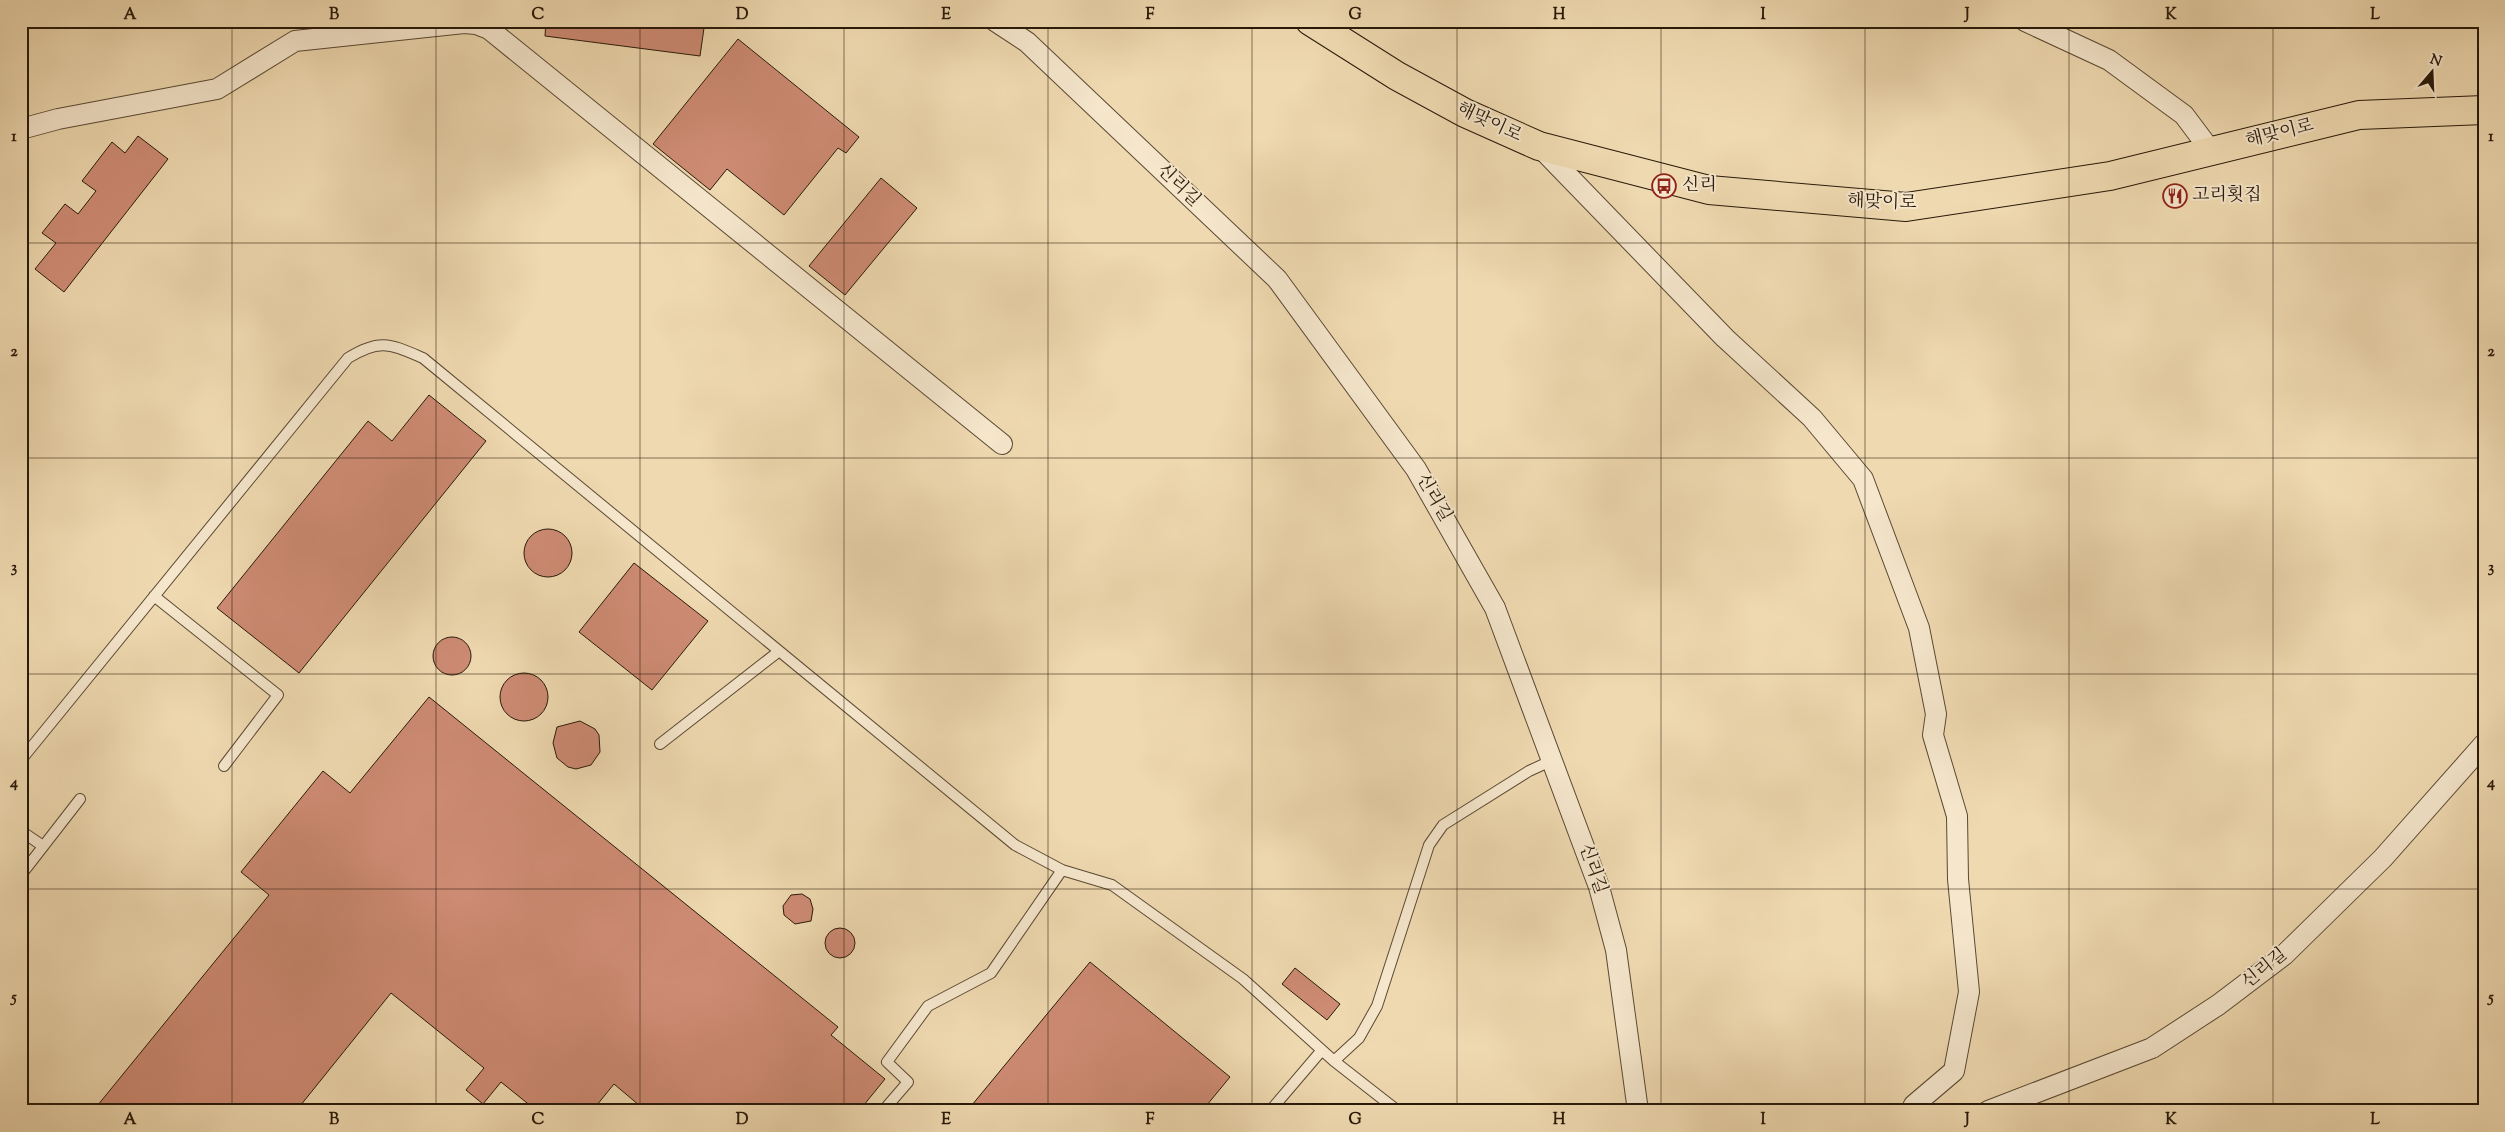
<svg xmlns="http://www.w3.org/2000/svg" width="2505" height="1132" viewBox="0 0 2505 1132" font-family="'Sorts Mill Goudy','Noto Serif KR',serif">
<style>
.building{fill:#ce8b74;stroke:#281909}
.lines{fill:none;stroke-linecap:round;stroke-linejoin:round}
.service-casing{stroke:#5a4933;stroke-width:12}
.minor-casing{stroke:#5a4933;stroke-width:22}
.primary-casing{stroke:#281909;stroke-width:30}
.service{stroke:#f5e6cc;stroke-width:10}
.minor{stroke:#f5e6cc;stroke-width:20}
.primary{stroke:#efd9b0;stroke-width:28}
.grid{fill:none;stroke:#281909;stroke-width:1;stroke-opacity:0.55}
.labels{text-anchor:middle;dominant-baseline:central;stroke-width:4;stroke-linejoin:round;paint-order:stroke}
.street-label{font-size:18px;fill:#281909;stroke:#f5e6cc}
.poi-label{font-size:18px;fill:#281909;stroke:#f5e6cc;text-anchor:start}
.neatline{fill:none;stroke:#281909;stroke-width:2}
.grid-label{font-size:16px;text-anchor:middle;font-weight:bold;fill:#281909}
</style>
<rect width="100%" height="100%" fill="#efd9b0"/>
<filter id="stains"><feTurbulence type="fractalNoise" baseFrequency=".004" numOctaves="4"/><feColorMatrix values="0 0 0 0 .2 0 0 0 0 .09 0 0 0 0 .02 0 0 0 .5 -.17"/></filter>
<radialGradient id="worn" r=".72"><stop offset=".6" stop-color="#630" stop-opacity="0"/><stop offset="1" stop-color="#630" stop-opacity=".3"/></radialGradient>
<!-- building -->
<path class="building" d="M 546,21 L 705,21 L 700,56 L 545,36 Z
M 738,39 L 859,137 L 846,153 L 838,148 L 784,215 L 727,169 L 710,190 L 653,144 Z
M 138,136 L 168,159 L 64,292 L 35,269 L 56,243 L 42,233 L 65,204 L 78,214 L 96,191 L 82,181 L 112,142 L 125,153 Z
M 881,178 L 917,208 L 845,295 L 809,266 Z
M 429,395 L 486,441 L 299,673 L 217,608 L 368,421 L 392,441 Z
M524 553a24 24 0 1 1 48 0a24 24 0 1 1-48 0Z
M 634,563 L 708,621 L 652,690 L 579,632 Z
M433 656a19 19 0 1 1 38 0a19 19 0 1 1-38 0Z
M500 697a24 24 0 1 1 48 0a24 24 0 1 1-48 0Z
M 429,697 L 838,1027 L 831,1035 L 885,1079 L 859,1111 L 646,1111 L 614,1084 L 592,1111 L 537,1111 L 501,1082 L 483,1104 L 466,1090 L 484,1068 L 391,993 L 296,1111 L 93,1111 L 269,895 L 241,872 L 323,771 L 350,793 Z
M 580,721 L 595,729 L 599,735 L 600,752 L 591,765 L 576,769 L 568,767 L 557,758 L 553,743 L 557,727 Z
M 802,894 L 810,899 L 813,909 L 811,921 L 795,924 L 784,915 L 783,906 L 791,895 Z
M825 943a15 15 0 1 1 30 0a15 15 0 1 1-30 0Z
M 1090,962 L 1230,1077 L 1202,1111 L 967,1111 Z
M 1295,968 L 1340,1004 L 1327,1020 L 1282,984 Z"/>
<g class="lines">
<!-- service casing -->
<g class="service-casing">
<path id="service" d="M 154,596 L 278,695 L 224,766
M 660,744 L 778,652
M 21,760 L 348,358 C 380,338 390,344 423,358 L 1015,845 L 1062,870 L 1112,885 L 1243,979 L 1334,1061 L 1398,1111
M 21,831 L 43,846
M 21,875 L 80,799
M 1334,1061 L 1359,1038 L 1377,1006 L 1429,845 L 1443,825 L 1529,771 L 1553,760
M 883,1111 L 908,1082 L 887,1062 L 928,1006 L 991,973 L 1062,870
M 1270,1111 L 1322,1050"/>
</g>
<!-- minor casing -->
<g class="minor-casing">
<path id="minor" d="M 995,21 L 1027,42 L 1277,279 L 1416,469 L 1495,608 L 1599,887 L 1616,950 L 1638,1111
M 2025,21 L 2109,60 L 2184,115 L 2211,151
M 21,129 L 58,119 L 217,89 L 295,41 L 464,23 L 476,24 L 489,29 L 1002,444
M 1539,146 L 1725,338 L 1812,418 L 1863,479 L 1919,628 L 1936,714 L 1933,735 L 1957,816 L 1958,879 L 1969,992 L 1954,1071 L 1914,1105 L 1911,1111
M 1988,1111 L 2152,1048 L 2218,1005 L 2284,955 L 2383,858 L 2484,744"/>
</g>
<!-- primary casing -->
<g class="primary-casing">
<path id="primary" d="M 1310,21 L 1397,76 L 1465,113 L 1539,146 L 1709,190 L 1906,207 L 2110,176 L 2359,115 L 2484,110"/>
</g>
<!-- service -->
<use href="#service" class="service"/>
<!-- minor -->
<use href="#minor" class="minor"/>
<!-- primary -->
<use href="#primary" class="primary"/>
</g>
<!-- grid -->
<path class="grid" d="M 232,21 L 232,1111M 436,21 L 436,1111M 640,21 L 640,1111M 844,21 L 844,1111M 1048,21 L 1048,1111M 1252,21 L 1252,1111M 1457,21 L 1457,1111M 1661,21 L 1661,1111M 1865,21 L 1865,1111M 2069,21 L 2069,1111M 2273,21 L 2273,1111M 21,243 L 2484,243M 21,458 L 2484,458M 21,674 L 2484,674M 21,889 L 2484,889"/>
<!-- icons -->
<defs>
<g id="bus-ring" transform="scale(1.25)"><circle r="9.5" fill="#f5e6cc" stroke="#8f2418" stroke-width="1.5"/><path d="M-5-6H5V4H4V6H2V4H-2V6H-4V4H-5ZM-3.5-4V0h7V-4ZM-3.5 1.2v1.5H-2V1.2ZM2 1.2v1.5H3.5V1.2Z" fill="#8f2418"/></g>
<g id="restaurant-ring" transform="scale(1.25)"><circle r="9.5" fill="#f5e6cc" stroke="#8f2418" stroke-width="1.5"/><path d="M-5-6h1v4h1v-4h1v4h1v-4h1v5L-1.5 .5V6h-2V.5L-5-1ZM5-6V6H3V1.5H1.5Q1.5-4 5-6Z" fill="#8f2418"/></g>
</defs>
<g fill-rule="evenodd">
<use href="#bus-ring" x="1664" y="186"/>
<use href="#restaurant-ring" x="2175" y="196"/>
</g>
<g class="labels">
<!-- street labels -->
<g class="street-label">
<text transform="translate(1489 123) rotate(25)">해맞이로</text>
<text transform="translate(2280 134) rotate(-14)">해맞이로</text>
<text transform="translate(1178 186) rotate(44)">신리길</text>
<text transform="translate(1882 203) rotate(2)">해맞이로</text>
<text transform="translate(1433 498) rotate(60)">신리길</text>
<text transform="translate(1592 869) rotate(71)">신리길</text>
<text transform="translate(2265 969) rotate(-39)">신리길</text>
</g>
<!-- poi labels -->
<g class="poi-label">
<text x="1682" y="186">신리</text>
<text x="2192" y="196">고리횟집</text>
</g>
</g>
<!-- margin -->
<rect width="2505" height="1132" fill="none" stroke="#efd9b0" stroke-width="55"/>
<!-- north arrow -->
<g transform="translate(2432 72) rotate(19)" stroke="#f5e6cc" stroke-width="4" paint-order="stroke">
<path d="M0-4L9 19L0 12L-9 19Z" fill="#281909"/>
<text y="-8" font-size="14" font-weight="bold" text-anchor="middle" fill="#281909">N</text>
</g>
<rect x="28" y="28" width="2450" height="1076" class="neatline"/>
<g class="grid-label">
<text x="130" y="19">A</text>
<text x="334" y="19">B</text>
<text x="538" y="19">C</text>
<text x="742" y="19">D</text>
<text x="946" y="19">E</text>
<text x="1150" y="19">F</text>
<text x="1355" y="19">G</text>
<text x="1559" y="19">H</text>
<text x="1763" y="19">I</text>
<text x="1967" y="19">J</text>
<text x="2171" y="19">K</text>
<text x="2375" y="19">L</text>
<text x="14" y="141">1</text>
<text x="2491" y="141">1</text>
<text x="14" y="356">2</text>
<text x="2491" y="356">2</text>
<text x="14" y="572">3</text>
<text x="2491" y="572">3</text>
<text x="14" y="787">4</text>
<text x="2491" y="787">4</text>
<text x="14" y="1002">5</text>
<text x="2491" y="1002">5</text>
<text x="130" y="1124">A</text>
<text x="334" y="1124">B</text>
<text x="538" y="1124">C</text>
<text x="742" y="1124">D</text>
<text x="946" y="1124">E</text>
<text x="1150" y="1124">F</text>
<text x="1355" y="1124">G</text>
<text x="1559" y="1124">H</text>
<text x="1763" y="1124">I</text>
<text x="1967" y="1124">J</text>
<text x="2171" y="1124">K</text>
<text x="2375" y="1124">L</text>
</g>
<rect width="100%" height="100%" filter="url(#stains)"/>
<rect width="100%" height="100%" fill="url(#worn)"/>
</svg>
